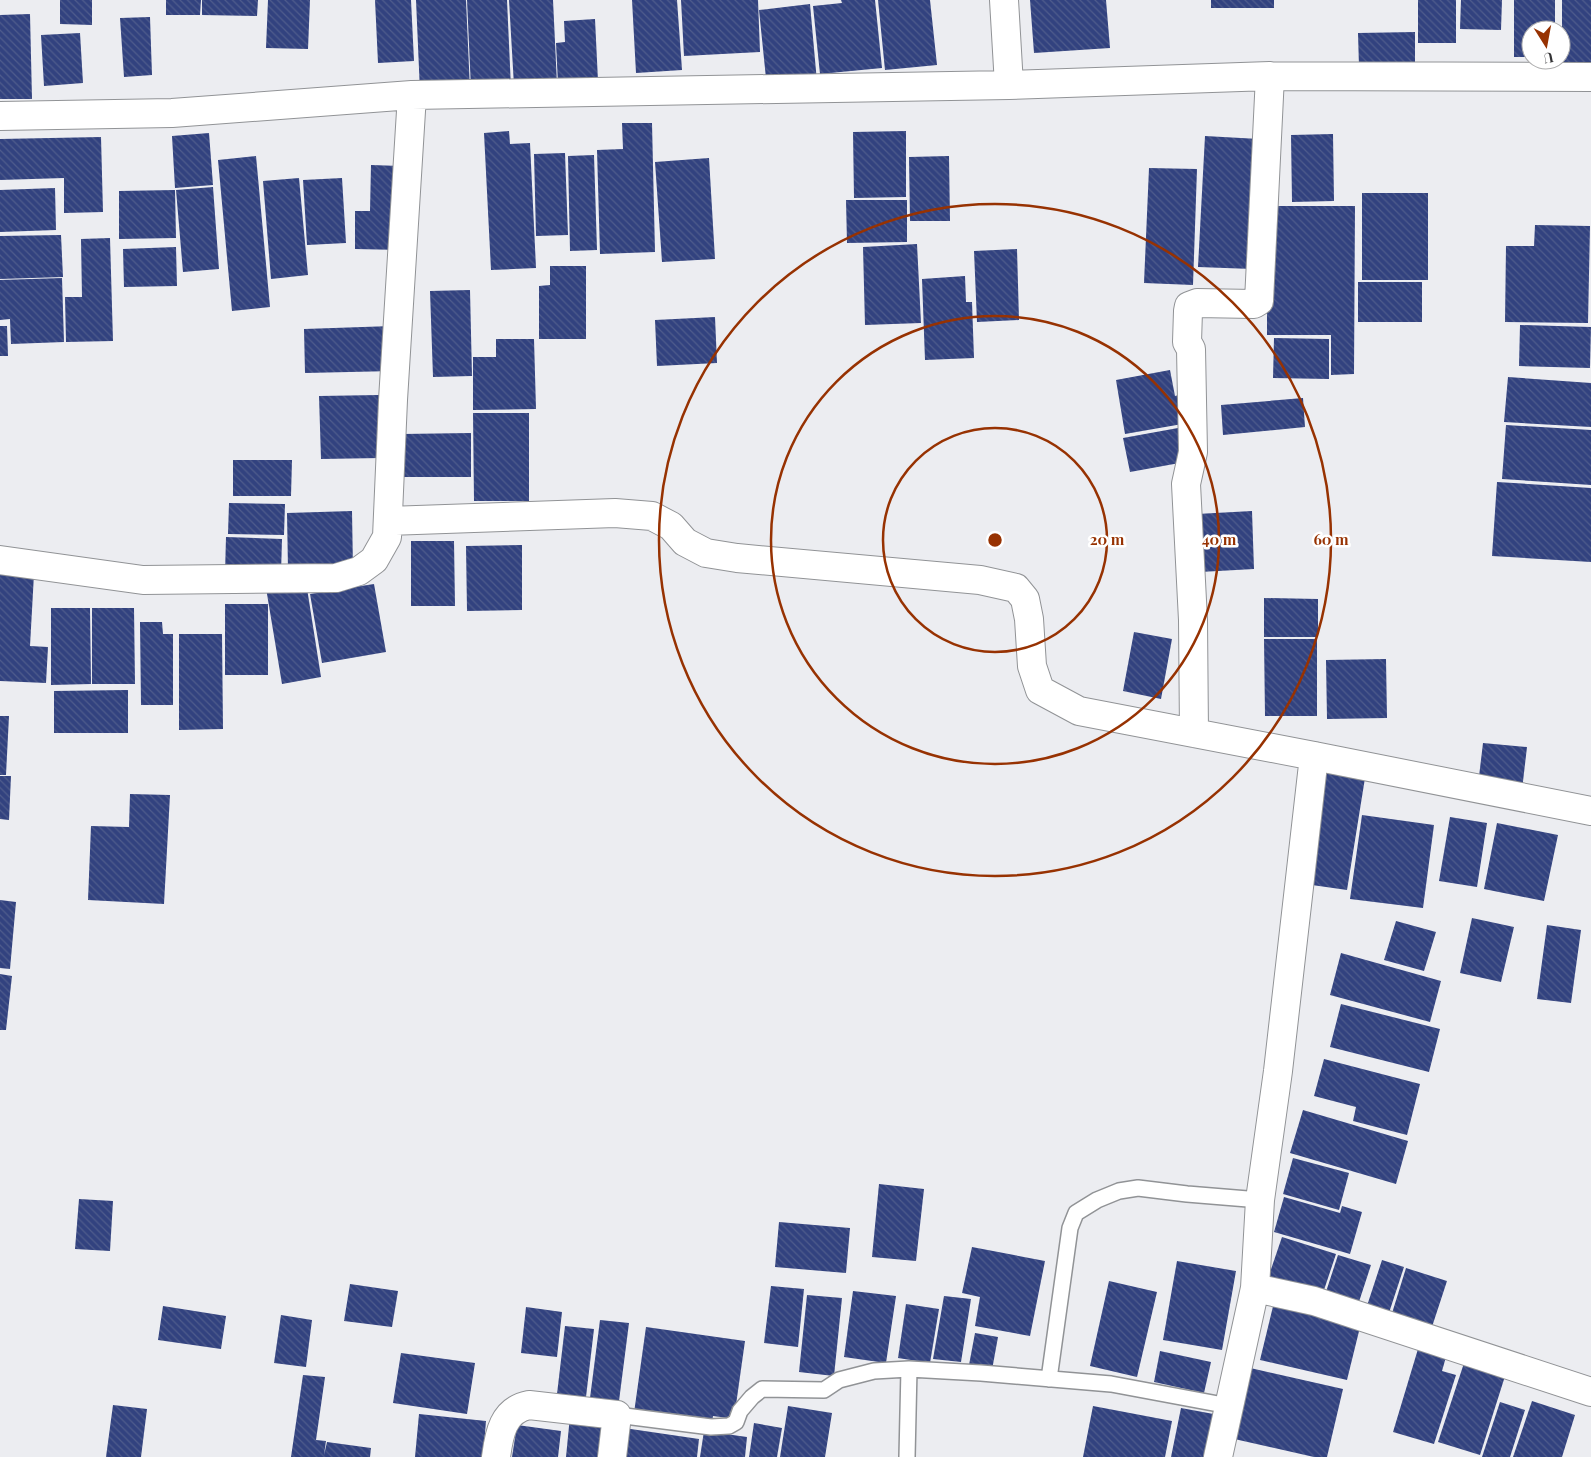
<svg xmlns="http://www.w3.org/2000/svg" width="1591" height="1457" viewBox="0 0 1591 1457" font-family="'Playfair Display',serif">
<style>
.building{fill:url(#building-back-hatch)}
.lines{fill:none;stroke-linecap:round;stroke-linejoin:round}
.lane-casing{stroke:#919396;stroke-width:18}
.street-casing{stroke:#919396;stroke-width:30}
.lane{stroke:#fff;stroke-width:15}
.street{stroke:#fff;stroke-width:28}
.ring{fill:none;stroke:#973202;stroke-width:2.5}
.centre{fill:#973202;stroke:#fff;stroke-width:2.5}
.ring-label{font-size:15px;text-anchor:middle;font-weight:bold;fill:#973202;stroke:#fff;stroke-width:5;stroke-linejoin:round;paint-order:stroke}
</style>
<defs>
<pattern id="building-back-hatch" width="6" height="6" patternUnits="userSpaceOnUse" patternTransform="scale(1.25)"><rect width="6" height="6" fill="#32427f"/><path d="M-1 5l2 2M0 0l6 6M5-1l2 2" fill="none" stroke="#4f5c8c"/></pattern>
</defs>
<rect width="100%" height="100%" fill="#ecedf1"/>
<!-- building -->
<path class="building" d="M 60,0 L 92,0 L 92,25 L 60,24 Z
M 166,0 L 201,0 L 200,15 L 166,15 Z
M 202,0 L 258,0 L 257,16 L 202,15 Z
M 268,0 L 310,0 L 308,49 L 266,48 Z
M 375,0 L 411,0 L 414,61 L 378,63 Z
M 416,0 L 466,0 L 470,90 L 420,92 Z
M 467,0 L 507,0 L 511,88 L 471,89 Z
M 509,0 L 553,0 L 557,84 L 514,86 Z
M 632,0 L 677,0 L 682,70 L 636,73 Z
M 681,0 L 758,0 L 760,52 L 684,56 Z
M 841,0 L 875,0 L 882,68 L 820,74 L 813,6 L 842,3 Z
M 878,0 L 930,0 L 937,65 L 885,70 Z
M 1030,0 L 1106,0 L 1110,48 L 1034,53 Z
M 1211,0 L 1274,0 L 1274,8 L 1211,8 Z
M 1418,0 L 1456,0 L 1456,43 L 1418,43 Z
M 1461,0 L 1502,0 L 1501,30 L 1460,29 Z
M 1514,0 L 1555,0 L 1555,30 L 1531,30 L 1531,57 L 1514,57 Z
M 1562,0 L 1591,0 L 1591,68 L 1562,68 Z
M 810,4 L 817,82 L 767,88 L 759,10 Z
M 30,14 L 32,99 L 0,99 L 0,15 Z
M 150,17 L 152,75 L 124,77 L 120,18 Z
M 595,19 L 598,81 L 558,84 L 556,43 L 565,42 L 564,21 Z
M 1415,32 L 1415,67 L 1359,67 L 1358,33 Z
M 80,33 L 83,83 L 44,86 L 41,35 Z
M 622,123 L 652,123 L 655,252 L 600,254 L 597,150 L 623,149 Z
M 509,131 L 510,144 L 530,143 L 536,268 L 491,270 L 484,133 Z
M 906,131 L 906,197 L 854,198 L 853,132 Z
M 209,133 L 213,185 L 175,188 L 172,136 Z
M 1333,134 L 1334,201 L 1292,202 L 1291,135 Z
M 1205,136 L 1259,139 L 1252,269 L 1198,267 Z
M 101,137 L 103,212 L 64,213 L 64,178 L 0,180 L 0,139 Z
M 565,153 L 568,235 L 536,236 L 534,154 Z
M 594,155 L 597,250 L 570,251 L 568,156 Z
M 256,156 L 270,307 L 232,311 L 218,160 Z
M 949,156 L 950,221 L 910,221 L 909,157 Z
M 709,158 L 715,259 L 662,262 L 655,162 Z
M 371,165 L 401,166 L 401,250 L 355,249 L 355,211 L 370,211 Z
M 1149,168 L 1197,169 L 1193,285 L 1144,283 Z
M 299,178 L 308,275 L 271,279 L 263,181 Z
M 342,178 L 346,243 L 307,245 L 303,180 Z
M 213,187 L 219,269 L 183,272 L 176,190 Z
M 55,188 L 56,230 L 0,232 L 0,190 Z
M 175,190 L 176,238 L 119,239 L 119,191 Z
M 1362,193 L 1428,193 L 1428,280 L 1362,280 Z
M 846,200 L 907,200 L 907,242 L 847,243 Z
M 1267,206 L 1355,206 L 1354,374 L 1331,375 L 1331,335 L 1267,335 Z
M 1535,225 L 1590,226 L 1588,323 L 1505,322 L 1506,246 L 1534,246 Z
M 61,235 L 63,277 L 0,279 L 0,236 Z
M 110,238 L 113,341 L 66,342 L 65,297 L 82,297 L 81,239 Z
M 917,244 L 921,323 L 865,325 L 863,247 Z
M 176,247 L 177,286 L 124,287 L 123,249 Z
M 1017,249 L 1019,320 L 977,322 L 974,251 Z
M 550,266 L 586,266 L 586,339 L 539,339 L 539,286 L 550,285 Z
M 965,276 L 966,302 L 972,302 L 974,358 L 925,360 L 922,279 Z
M 62,278 L 64,342 L 11,344 L 10,319 L 0,320 L 0,280 Z
M 1358,282 L 1422,282 L 1422,322 L 1358,322 Z
M 470,290 L 472,376 L 433,377 L 430,291 Z
M 715,317 L 717,363 L 657,366 L 655,320 Z
M 1520,325 L 1591,327 L 1590,368 L 1519,366 Z
M 0,326 L 7,326 L 8,356 L 0,356 Z
M 392,326 L 394,371 L 305,373 L 304,329 Z
M 1274,338 L 1329,339 L 1329,379 L 1273,378 Z
M 496,339 L 534,339 L 536,409 L 473,410 L 473,357 L 496,357 Z
M 1170,370 L 1175,396 L 1183,394 L 1188,423 L 1125,434 L 1116,380 Z
M 1508,377 L 1591,383 L 1591,427 L 1504,422 Z
M 379,395 L 381,458 L 321,459 L 319,396 Z
M 1303,398 L 1305,427 L 1223,435 L 1221,405 Z
M 473,413 L 529,413 L 529,501 L 474,501 Z
M 1506,425 L 1591,430 L 1591,485 L 1502,479 Z
M 1178,428 L 1185,462 L 1130,472 L 1123,438 Z
M 471,433 L 471,477 L 402,477 L 402,434 Z
M 233,460 L 292,460 L 291,496 L 233,496 Z
M 1497,482 L 1591,488 L 1591,562 L 1492,556 Z
M 229,503 L 285,504 L 284,535 L 228,534 Z
M 352,511 L 353,569 L 288,570 L 287,513 Z
M 1252,511 L 1254,569 L 1200,572 L 1197,514 Z
M 226,537 L 282,539 L 281,574 L 225,573 Z
M 411,541 L 454,541 L 455,606 L 411,606 Z
M 522,545 L 522,610 L 467,611 L 466,546 Z
M 0,573 L 34,574 L 30,646 L 48,647 L 46,683 L 0,681 Z
M 306,582 L 321,677 L 282,684 L 266,588 Z
M 374,584 L 386,652 L 322,663 L 310,594 Z
M 1264,598 L 1318,599 L 1318,637 L 1264,637 Z
M 225,604 L 268,604 L 268,675 L 225,675 Z
M 51,608 L 90,608 L 91,684 L 51,685 Z
M 92,608 L 134,608 L 135,684 L 92,684 Z
M 140,622 L 162,622 L 163,634 L 173,634 L 173,705 L 141,705 Z
M 1134,632 L 1172,639 L 1161,699 L 1123,691 Z
M 179,634 L 222,634 L 223,729 L 179,730 Z
M 1264,639 L 1317,639 L 1317,716 L 1265,716 Z
M 1386,659 L 1387,718 L 1327,719 L 1326,660 Z
M 128,690 L 128,733 L 54,733 L 54,691 Z
M 0,716 L 9,716 L 6,775 L 0,775 Z
M 1483,743 L 1527,747 L 1522,790 L 1478,785 Z
M 1323,772 L 1365,778 L 1347,890 L 1305,884 Z
M 0,776 L 11,776 L 9,820 L 0,819 Z
M 130,794 L 170,795 L 164,904 L 88,900 L 91,826 L 129,827 Z
M 1362,815 L 1434,825 L 1423,908 L 1350,899 Z
M 1450,817 L 1487,823 L 1477,887 L 1439,881 Z
M 1497,823 L 1558,835 L 1544,901 L 1484,889 Z
M 0,900 L 16,902 L 10,969 L 0,968 Z
M 1472,918 L 1514,927 L 1501,982 L 1460,973 Z
M 1396,921 L 1436,932 L 1424,971 L 1384,960 Z
M 1547,925 L 1581,930 L 1571,1003 L 1537,999 Z
M 1341,953 L 1441,981 L 1430,1022 L 1330,995 Z
M 0,974 L 12,976 L 6,1030 L 0,1030 Z
M 1341,1004 L 1440,1029 L 1429,1072 L 1330,1047 Z
M 1324,1059 L 1420,1084 L 1407,1135 L 1353,1121 L 1356,1107 L 1314,1096 Z
M 1303,1110 L 1408,1141 L 1396,1184 L 1290,1153 Z
M 1293,1158 L 1349,1173 L 1339,1210 L 1283,1194 Z
M 879,1184 L 924,1189 L 916,1261 L 872,1257 Z
M 1284,1197 L 1340,1213 L 1342,1206 L 1362,1212 L 1350,1254 L 1274,1232 Z
M 79,1199 L 113,1201 L 110,1251 L 75,1249 Z
M 779,1222 L 850,1228 L 846,1273 L 775,1267 Z
M 1282,1237 L 1336,1254 L 1321,1299 L 1267,1281 Z
M 972,1247 L 1045,1261 L 1030,1336 L 975,1326 L 980,1297 L 962,1293 Z
M 1338,1255 L 1371,1265 L 1356,1311 L 1323,1301 Z
M 1382,1260 L 1404,1267 L 1386,1322 L 1364,1315 Z
M 1177,1261 L 1236,1271 L 1222,1350 L 1163,1340 Z
M 1406,1268 L 1447,1281 L 1429,1336 L 1389,1323 Z
M 1109,1281 L 1157,1292 L 1137,1377 L 1090,1366 Z
M 350,1284 L 398,1291 L 392,1327 L 344,1321 Z
M 771,1286 L 804,1289 L 798,1347 L 764,1343 Z
M 853,1291 L 896,1296 L 886,1363 L 844,1357 Z
M 807,1295 L 842,1298 L 834,1376 L 799,1372 Z
M 944,1296 L 971,1299 L 961,1362 L 933,1359 Z
M 1275,1298 L 1362,1319 L 1347,1380 L 1260,1360 Z
M 906,1304 L 939,1309 L 930,1363 L 898,1358 Z
M 163,1306 L 226,1316 L 221,1349 L 158,1340 Z
M 526,1307 L 562,1312 L 557,1357 L 521,1353 Z
M 281,1315 L 312,1320 L 306,1367 L 274,1363 Z
M 600,1320 L 629,1323 L 619,1401 L 590,1398 Z
M 565,1326 L 594,1329 L 586,1397 L 557,1394 Z
M 646,1327 L 745,1341 L 734,1419 L 713,1416 L 712,1423 L 634,1413 Z
M 975,1333 L 998,1337 L 992,1370 L 969,1365 Z
M 1418,1349 L 1446,1357 L 1442,1371 L 1456,1375 L 1434,1444 L 1393,1432 Z
M 1160,1351 L 1211,1362 L 1204,1393 L 1154,1382 Z
M 401,1353 L 475,1363 L 467,1414 L 393,1403 Z
M 1465,1360 L 1506,1373 L 1480,1455 L 1438,1442 Z
M 1246,1367 L 1343,1389 L 1327,1457 L 1314,1457 L 1230,1438 Z
M 303,1375 L 325,1377 L 316,1440 L 326,1441 L 324,1455 L 327,1442 L 371,1448 L 370,1457 L 291,1457 Z
M 1532,1401 L 1575,1415 L 1562,1457 L 1513,1457 Z
M 1500,1402 L 1525,1410 L 1510,1457 L 1482,1457 Z
M 113,1405 L 147,1409 L 141,1457 L 106,1457 Z
M 788,1406 L 832,1413 L 825,1457 L 780,1457 Z
M 1093,1406 L 1172,1421 L 1165,1457 L 1083,1457 Z
M 1181,1408 L 1219,1415 L 1211,1457 L 1171,1457 Z
M 419,1414 L 486,1421 L 483,1457 L 415,1457 Z
M 570,1416 L 612,1422 L 608,1457 L 566,1457 Z
M 754,1423 L 782,1428 L 777,1457 L 749,1457 Z
M 517,1425 L 561,1431 L 558,1457 L 512,1457 Z
M 624,1428 L 699,1439 L 697,1457 L 619,1457 Z
M 704,1431 L 747,1437 L 745,1457 L 700,1457 Z"/>
<g class="lines">
<!-- lane casing -->
<g class="lane-casing">
<path id="lane" d="M 1049,1379 L 1070,1228 L 1076,1213 L 1097,1200 L 1119,1191 L 1138,1188 L 1187,1194 L 1260,1200
M 617,1415 L 711,1427 L 729,1426 L 736,1422 L 740,1411 L 752,1397 L 762,1389 L 824,1390 L 839,1380 L 874,1371 L 909,1369 L 981,1373 L 1111,1384 L 1229,1406
M 907,1457 L 909,1369"/>
</g>
<!-- street casing -->
<g class="street-casing">
<path id="street" d="M 1004,0 L 1009,85
M 0,116 L 172,113 L 412,95 L 1009,85 L 1270,76 L 1591,77
M 388,521 L 615,513 L 652,516 L 671,526 L 685,542 L 706,553 L 737,558 L 980,580 L 1016,588 L 1025,599 L 1029,619 L 1032,666 L 1040,690 L 1079,711 L 1314,756 L 1591,811
M 0,560 L 143,580 L 336,578 L 359,571 L 374,560 L 387,537 L 393,400 L 412,95
M 1194,733 L 1193,620 L 1186,484 L 1193,452 L 1191,349 L 1187,342 L 1188,311 L 1189,306 L 1197,303 L 1254,304 L 1259,301 L 1270,76
M 1255,1288 L 1314,1301 L 1591,1392
M 496,1457 C 499,1434 503,1410 529,1405 L 617,1415 L 612,1457
M 1218,1457 L 1255,1288 L 1260,1200 L 1278,1071 L 1314,756"/>
</g>
<!-- lane -->
<use href="#lane" class="lane"/>
<!-- street -->
<use href="#street" class="street"/>
</g>
<!-- distance rings -->
<g class="ring">
<circle cx="995" cy="540" r="112"/>
<circle cx="995" cy="540" r="224"/>
<circle cx="995" cy="540" r="336"/>
</g>
<circle cx="995" cy="540" r="8" class="centre"/>
<g class="ring-label">
<text x="1107" y="545">20 m</text>
<text x="1219" y="545">40 m</text>
<text x="1331" y="545">60 m</text>
</g>
<!-- north arrow -->
<g transform="translate(1546 45) rotate(169)"><circle r="24" fill="#ffffff" stroke="#adadae"/>
<path d="M0-4L9 19L0 12L-9 19Z" fill="#973202"/>
<text y="-8" font-size="14" font-weight="bold" text-anchor="middle" fill="#333335">U</text>
</g>
</svg>
